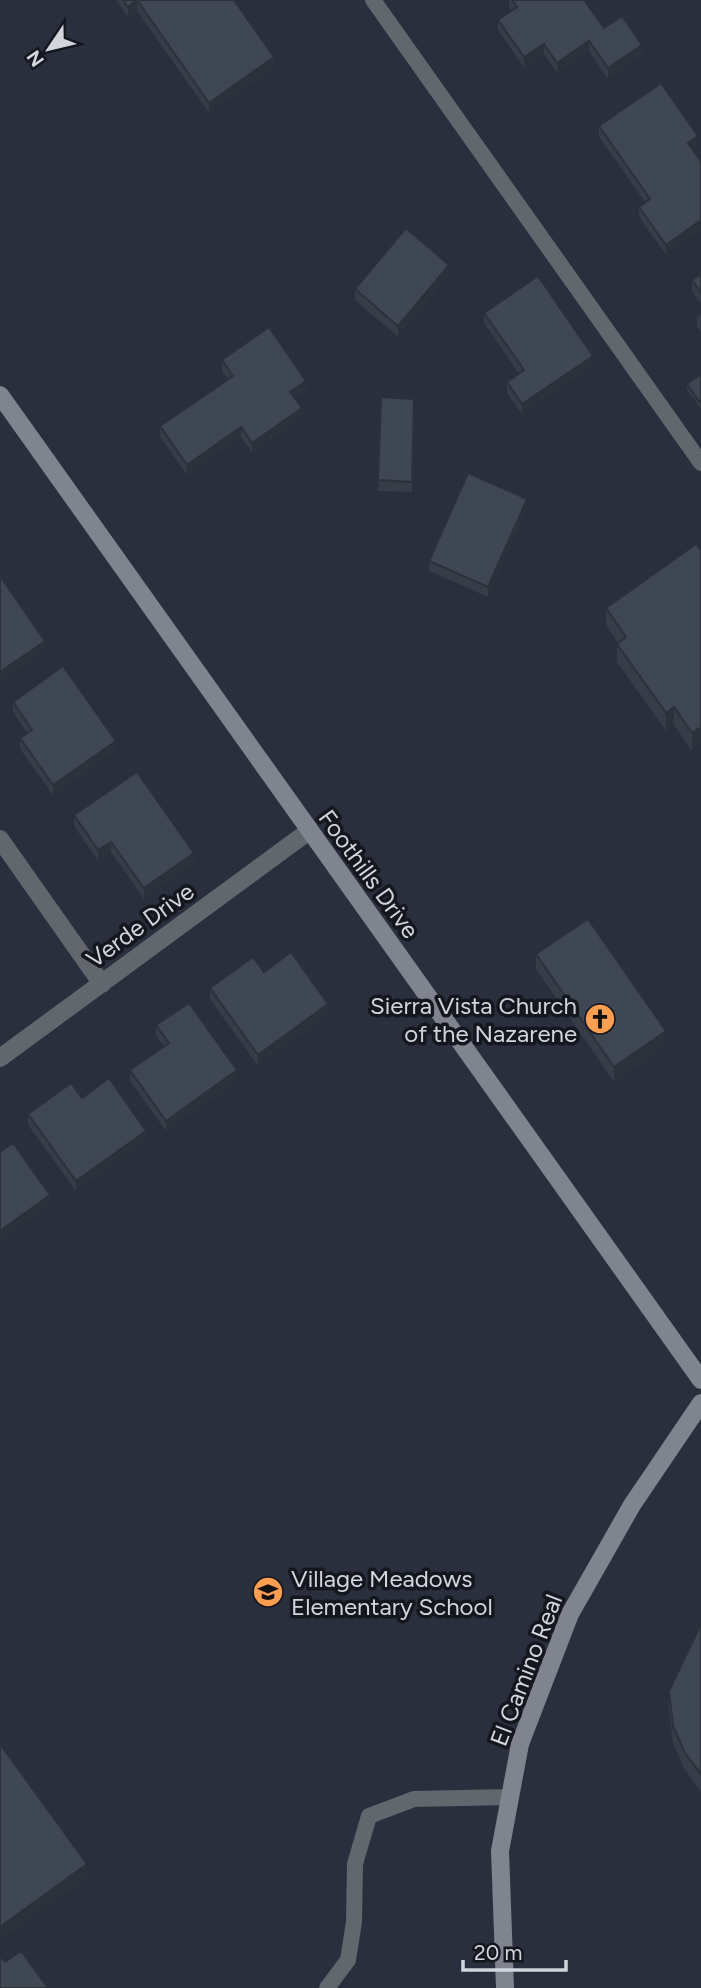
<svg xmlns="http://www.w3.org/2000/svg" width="701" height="1988" viewBox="0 0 701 1988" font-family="Figtree,sans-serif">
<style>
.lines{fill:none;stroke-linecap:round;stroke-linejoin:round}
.lane{stroke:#62666d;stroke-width:16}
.street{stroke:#62666d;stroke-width:18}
.secondary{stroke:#7f848f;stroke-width:18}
.wall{fill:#363c48}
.shaded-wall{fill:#2c313b}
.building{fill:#3f4654;stroke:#2c313b;stroke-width:2}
.labels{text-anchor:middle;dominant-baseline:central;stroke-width:7;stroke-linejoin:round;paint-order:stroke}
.street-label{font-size:24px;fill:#d1d5de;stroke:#15171e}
.poi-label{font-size:24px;fill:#d1d5de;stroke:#15171e;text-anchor:end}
</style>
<rect width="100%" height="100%" fill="#292f3d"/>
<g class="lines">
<!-- lane -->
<path class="lane" d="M 373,0 L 701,463
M 327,1988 L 348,1960 L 354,1922 L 355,1864 L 369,1816 L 414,1799 L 510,1797"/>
<!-- street -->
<path class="street" d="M 0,839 L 102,984
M 0,1058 L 309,831"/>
<!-- secondary -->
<path class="secondary" d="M 0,395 L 701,1380
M 505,1988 L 500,1851 L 520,1744 L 570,1614 L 632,1505 L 701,1403"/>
</g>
<!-- wall -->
<path class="wall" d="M 116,0 L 234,0 L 274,68 L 209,113 L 137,11 L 128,17 Z
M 509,0 L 584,0 L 604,28 L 642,55 L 608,79 L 589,51 L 557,73 L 544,54 L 524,68 L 498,30 L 498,20 L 512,11 L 509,6 Z
M 599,126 L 698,146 L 693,150 L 701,162 L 701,230 L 666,255 L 639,217 L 639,207 L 645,202 L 599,137 Z
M 701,274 L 701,303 L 692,291 L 692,280 Z
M 449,275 L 398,337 L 355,300 L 355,289 Z
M 484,313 L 593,366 L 522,415 L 507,393 L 507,382 L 519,374 L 484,323 Z
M 701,314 L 701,332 L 697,327 L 697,317 Z
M 222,360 L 306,391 L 295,399 L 302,419 L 252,453 L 241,437 L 187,475 L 160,437 L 160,426 L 228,379 L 222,371 Z
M 701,374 L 701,409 L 687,390 L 687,384 Z
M 381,397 L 414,399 L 412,492 L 378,491 Z
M 527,509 L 488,597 L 429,571 L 429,561 Z
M 696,544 L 692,751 L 674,725 L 666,731 L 617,662 L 617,644 L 618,643 L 606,625 L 606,608 Z
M 13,702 L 116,751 L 53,795 L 20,749 L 20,738 L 27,733 L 13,712 Z
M 74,815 L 194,864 L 144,899 L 111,852 L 98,861 L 74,826 Z
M 536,954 L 666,1046 L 614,1082 L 536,969 Z
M 264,972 L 328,1015 L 258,1066 L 210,999 L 210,988 Z
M 156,1025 L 237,1081 L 166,1131 L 130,1081 L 130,1070 L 164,1046 L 156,1036 Z
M 28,1114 L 146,1141 L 76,1191 L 28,1125 Z
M 701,1624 L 701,1792 L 685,1770 L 673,1744 L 669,1708 L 669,1691 Z"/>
<!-- shaded-wall -->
<path class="shaded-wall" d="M 137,0 L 137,11 L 128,17 L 128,7 Z
M 589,41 L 589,51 L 557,73 L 557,63 Z
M 544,44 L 544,54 L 524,68 L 524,57 Z
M 642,45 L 642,55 L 608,79 L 608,68 Z
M 274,57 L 274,68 L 209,113 L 209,103 Z
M 698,136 L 698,146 L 688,153 L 688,143 Z
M 701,220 L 701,230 L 666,255 L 666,245 Z
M 449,265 L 449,275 L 398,337 L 398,326 Z
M 593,356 L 593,366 L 522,415 L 522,404 Z
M 306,381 L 306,391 L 290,402 L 290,392 Z
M 302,408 L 302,419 L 252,453 L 252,443 Z
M 241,427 L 241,437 L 187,475 L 187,465 Z
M 527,499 L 527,509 L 488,597 L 488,587 Z
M 45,641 L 45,651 L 0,683 L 0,672 Z
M 674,707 L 674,725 L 666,731 L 666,713 Z
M 701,727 L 701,744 L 692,751 L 692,733 Z
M 116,741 L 116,751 L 53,795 L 53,785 Z
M 111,842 L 111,852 L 98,861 L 98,850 Z
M 194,853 L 194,864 L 144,899 L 144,888 Z
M 328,1004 L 328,1015 L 258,1066 L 258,1055 Z
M 666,1031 L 666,1046 L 614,1082 L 614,1067 Z
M 237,1070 L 237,1081 L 166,1131 L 166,1121 Z
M 146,1131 L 146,1141 L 76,1191 L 76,1181 Z
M 50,1195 L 50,1206 L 0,1242 L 0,1231 Z
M 87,1864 L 87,1879 L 0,1941 L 0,1927 Z"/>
<!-- building -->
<path class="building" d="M 123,0 L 234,0 L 274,57 L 209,103 L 137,0 L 128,7 Z
M 512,0 L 584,0 L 604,28 L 622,16 L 642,45 L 608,68 L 589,41 L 557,63 L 544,44 L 524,57 L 498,20 L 517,7 Z
M 661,83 L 698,136 L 688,143 L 701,162 L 701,220 L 666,245 L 639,207 L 650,199 L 599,126 Z
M 406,228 L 449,265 L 398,326 L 355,289 Z
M 701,274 L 701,293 L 692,280 Z
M 538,276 L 593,356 L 522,404 L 507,382 L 524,370 L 484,313 Z
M 269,327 L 306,381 L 290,392 L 302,408 L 252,443 L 241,427 L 187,465 L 160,426 L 233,376 L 222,360 Z
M 701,374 L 701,404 L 687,384 Z
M 381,397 L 414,399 L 412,482 L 378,480 Z
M 468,473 L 527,499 L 488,587 L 429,561 Z
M 696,544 L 701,550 L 701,727 L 692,733 L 674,707 L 666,713 L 617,644 L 626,637 L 606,608 Z
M 0,576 L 45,641 L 0,672 Z
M 63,666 L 116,741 L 53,785 L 20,738 L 32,730 L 13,702 Z
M 137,772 L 194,853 L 144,888 L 111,842 L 98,850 L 74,815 Z
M 588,919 L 666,1031 L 614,1067 L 536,954 Z
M 291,952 L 328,1004 L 258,1055 L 210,988 L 253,957 L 264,972 Z
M 189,1003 L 237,1070 L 166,1121 L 130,1070 L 169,1043 L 156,1025 Z
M 109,1078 L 146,1131 L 76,1181 L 28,1114 L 71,1083 L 82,1098 Z
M 13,1143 L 50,1195 L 0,1231 L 0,1152 Z
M 701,1624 L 701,1774 L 685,1753 L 673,1726 L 669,1691 Z
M 0,1744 L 87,1864 L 0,1927 Z
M 21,1951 L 48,1988 L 0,1988 L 0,1956 L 5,1962 Z"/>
<!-- icons -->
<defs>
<g id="church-disc" transform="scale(1.575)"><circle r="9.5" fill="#fc9e52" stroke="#15171e"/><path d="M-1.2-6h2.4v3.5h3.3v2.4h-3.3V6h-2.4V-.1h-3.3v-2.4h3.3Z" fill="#111"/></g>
<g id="school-disc" transform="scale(1.575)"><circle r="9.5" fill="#fc9e52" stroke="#15171e"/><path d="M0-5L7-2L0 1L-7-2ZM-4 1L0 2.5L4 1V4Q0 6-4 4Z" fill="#111"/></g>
</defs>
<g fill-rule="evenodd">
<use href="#church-disc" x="600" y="1019"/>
<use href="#school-disc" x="268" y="1592"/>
</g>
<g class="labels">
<!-- street labels -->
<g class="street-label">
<text transform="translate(369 874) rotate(54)">Foothills Drive</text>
<text transform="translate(140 925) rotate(-36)">Verde Drive</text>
<text transform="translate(526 1670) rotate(-69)">El Camino Real</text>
</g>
<!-- poi labels -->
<g class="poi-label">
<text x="577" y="1005">Sierra Vista Church<tspan x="577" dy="28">of the Nazarene</tspan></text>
<text x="291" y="1578" text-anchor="start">Village Meadows<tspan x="291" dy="28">Elementary School</tspan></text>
</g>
</g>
<!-- north arrow -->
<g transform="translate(49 49) rotate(235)" stroke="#15171e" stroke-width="5" paint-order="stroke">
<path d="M0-5L12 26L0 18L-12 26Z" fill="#d1d5de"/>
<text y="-10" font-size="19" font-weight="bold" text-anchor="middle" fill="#d1d5de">N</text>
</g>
<!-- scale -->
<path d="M463 1960v10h103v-10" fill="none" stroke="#d1d5de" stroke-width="3.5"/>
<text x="474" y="1960" font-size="21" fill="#d1d5de" stroke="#15171e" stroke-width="5" paint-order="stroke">20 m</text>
</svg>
